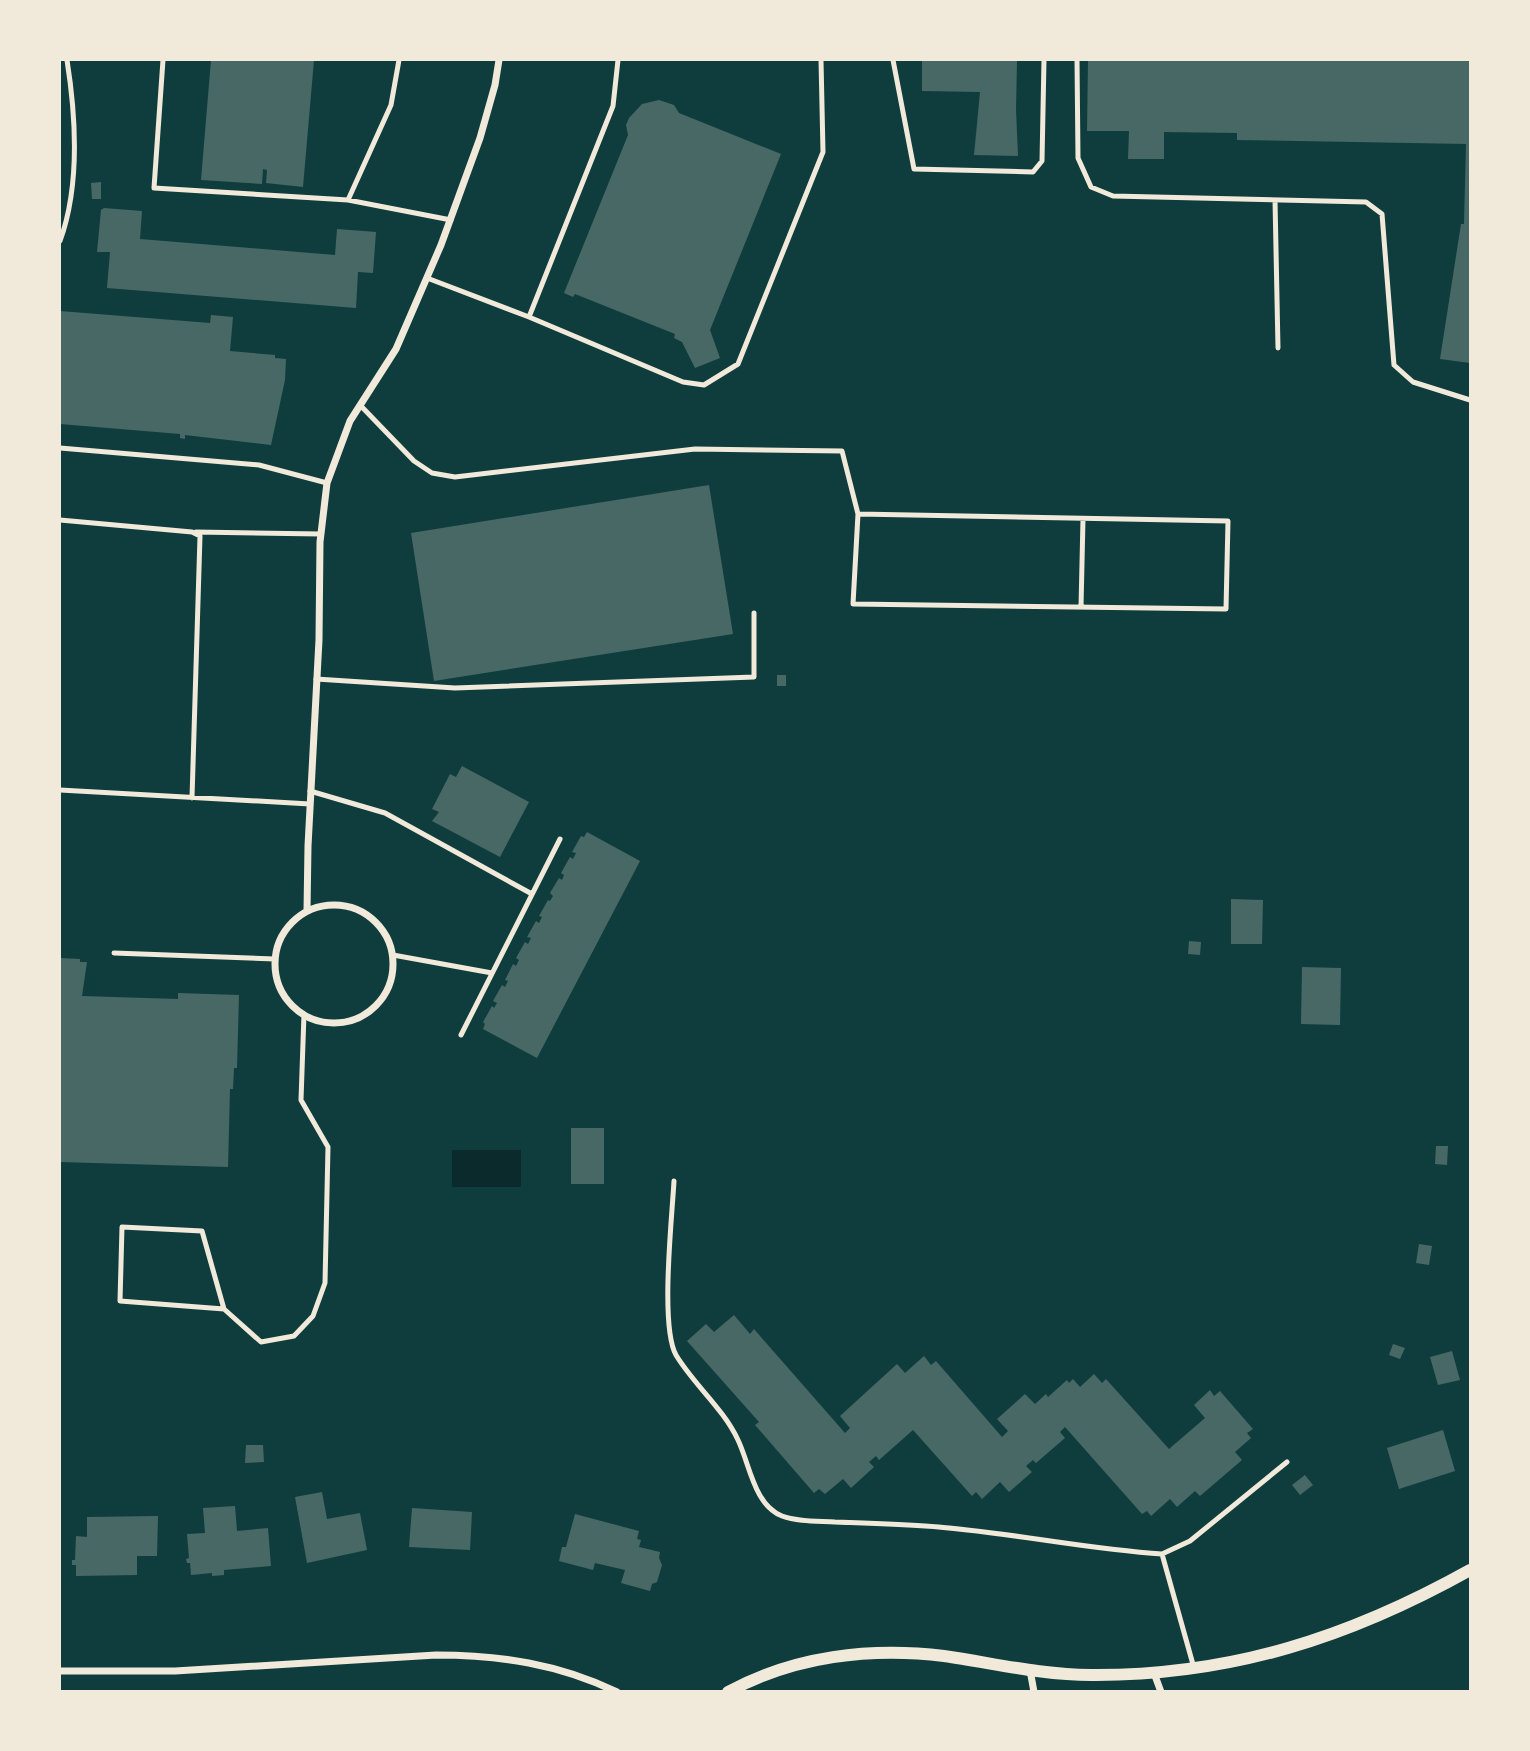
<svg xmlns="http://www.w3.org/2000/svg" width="1530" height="1751" viewBox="0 0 1530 1751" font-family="'Golos Text',sans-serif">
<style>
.water{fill:#0a2a2b}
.building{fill:#486865}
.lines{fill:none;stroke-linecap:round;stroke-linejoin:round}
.service{stroke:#f1e9da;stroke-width:5}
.minor{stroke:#f1e9da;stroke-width:7}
.tertiary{stroke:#f1e9da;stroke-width:12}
</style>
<rect width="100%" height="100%" fill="#0f3d3e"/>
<!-- water -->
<path class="water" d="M 452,1150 L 521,1150 L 521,1187 L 452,1187 Z"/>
<!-- building -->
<path class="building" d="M 211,60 L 314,60 L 303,187 L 266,183 L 267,170 L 263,169 L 262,184 L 201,180 Z
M 922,60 L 1017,60 L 1016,110 L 1018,156 L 974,155 L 980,92 L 922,91 Z
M 1088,60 L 1470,60 L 1470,363 L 1440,359 L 1461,224 L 1464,224 L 1466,144 L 1237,140 L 1237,133 L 1164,132 L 1164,159 L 1128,159 L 1129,131 L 1087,131 Z
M 659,100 L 674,105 L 679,113 L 781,154 L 710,330 L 720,358 L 695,368 L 682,342 L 674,338 L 675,334 L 575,294 L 573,297 L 564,293 L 628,135 L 626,125 L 629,118 L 642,104 Z
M 101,182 L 101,199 L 92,199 L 91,183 Z
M 104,208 L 142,211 L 140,239 L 335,255 L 337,229 L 376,232 L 373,273 L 358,272 L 356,308 L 107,288 L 110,252 L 97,252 L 101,210 Z
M 60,311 L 210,323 L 211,315 L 233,317 L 230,351 L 275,355 L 275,358 L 286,359 L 285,380 L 271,445 L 185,435 L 185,439 L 180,438 L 180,434 L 60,424 Z
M 709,485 L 733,634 L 434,681 L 411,533 Z
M 777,675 L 786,675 L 786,686 L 777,686 Z
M 462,766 L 529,802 L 500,857 L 432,821 L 439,812 L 432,809 L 450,774 L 456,777 Z
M 587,832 L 640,861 L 537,1058 L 483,1029 L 485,1024 L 483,1022 L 492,1006 L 494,1008 L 497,1003 L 493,1001 L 502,985 L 505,987 L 508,981 L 505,980 L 513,964 L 516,966 L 519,960 L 516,958 L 525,942 L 528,944 L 531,938 L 527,937 L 536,921 L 539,923 L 542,917 L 539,916 L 548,900 L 550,901 L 553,896 L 550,893 L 559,878 L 562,880 L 564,875 L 561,873 L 570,857 L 573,859 L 576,853 L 572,852 L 581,836 L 584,837 Z
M 1231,899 L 1263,900 L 1262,944 L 1231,944 Z
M 1189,941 L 1201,942 L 1200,955 L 1188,954 Z
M 60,958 L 80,959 L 80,962 L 87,962 L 82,996 L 178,999 L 178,993 L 239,995 L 237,1068 L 234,1068 L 233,1089 L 230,1089 L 228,1167 L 60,1162 Z
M 1302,967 L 1341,968 L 1340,1025 L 1301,1024 Z
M 571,1128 L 604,1128 L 604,1184 L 571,1184 Z
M 1436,1146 L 1448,1146 L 1447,1165 L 1435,1164 Z
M 1419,1244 L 1432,1246 L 1429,1265 L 1416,1263 Z
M 734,1315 L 750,1334 L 754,1329 L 845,1433 L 850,1428 L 840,1416 L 897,1364 L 905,1373 L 924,1356 L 931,1365 L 936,1361 L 1002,1437 L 1008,1431 L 997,1419 L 1025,1394 L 1035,1404 L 1046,1394 L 1048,1397 L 1067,1380 L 1069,1383 L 1073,1379 L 1080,1387 L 1094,1374 L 1102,1383 L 1106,1379 L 1169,1449 L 1205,1418 L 1194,1405 L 1210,1390 L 1214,1396 L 1220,1391 L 1253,1429 L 1247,1433 L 1251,1438 L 1235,1452 L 1242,1460 L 1200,1496 L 1195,1491 L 1177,1507 L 1170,1499 L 1151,1516 L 1147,1511 L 1142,1514 L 1065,1427 L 1060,1432 L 1065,1438 L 1036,1463 L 1033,1460 L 1026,1466 L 1032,1472 L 1009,1492 L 1000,1482 L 982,1499 L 976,1492 L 972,1496 L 913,1430 L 879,1460 L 876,1456 L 869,1462 L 874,1467 L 851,1488 L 843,1479 L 825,1494 L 819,1489 L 814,1493 L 755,1425 L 759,1422 L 687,1341 L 706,1324 L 714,1332 Z
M 1393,1344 L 1405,1348 L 1400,1359 L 1389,1355 Z
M 1452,1351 L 1460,1380 L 1438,1385 L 1430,1357 Z
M 1443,1430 L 1455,1471 L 1399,1489 L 1387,1448 Z
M 246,1445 L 263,1445 L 264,1462 L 245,1463 Z
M 1305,1475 L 1313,1485 L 1300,1495 L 1292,1485 Z
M 322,1492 L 327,1519 L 360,1513 L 367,1550 L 307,1563 L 295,1497 Z
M 235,1506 L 237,1531 L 268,1528 L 271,1566 L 224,1570 L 224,1575 L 212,1576 L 212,1573 L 191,1575 L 190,1563 L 187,1563 L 186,1559 L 189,1558 L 187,1534 L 205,1533 L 203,1508 Z
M 412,1508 L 472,1512 L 470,1550 L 409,1547 Z
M 575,1514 L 639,1531 L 637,1539 L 641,1540 L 639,1547 L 660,1552 L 659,1558 L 662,1565 L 657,1582 L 652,1584 L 650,1591 L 621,1583 L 625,1570 L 595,1563 L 593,1570 L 559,1561 L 562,1547 L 566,1547 Z
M 158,1516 L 157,1556 L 137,1556 L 137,1575 L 76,1576 L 76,1565 L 72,1565 L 72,1560 L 75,1560 L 76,1536 L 87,1537 L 87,1517 Z"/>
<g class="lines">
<!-- service -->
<path class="service" d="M 163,60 L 154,188 L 348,200 L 451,220
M 618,60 L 613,106 L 529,317 L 683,382 L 704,385 L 738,364 L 823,152 L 821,60
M 893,60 L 914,169 L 1033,172 L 1042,161 L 1044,60
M 1077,60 L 1078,158 L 1091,187 L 1113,196 L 1366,202 L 1382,214 L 1394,365 L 1413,382 L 1470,400
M 348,200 L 391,105 L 399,60
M 1275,200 L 1278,348
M 60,241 C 80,186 76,117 67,60
M 427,278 L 529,317
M 360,405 L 414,461 L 432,473 L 455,477 L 695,449 L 842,451 L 858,514 L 853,604 L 1226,609 L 1228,521 L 858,514
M 60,448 L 259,465 L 327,483
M 60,520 L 192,532 L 200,536 L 192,798
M 196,532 L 321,534
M 1081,607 L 1083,519
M 316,679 L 455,688 L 754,677 L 754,613
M 60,790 L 310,804
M 310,791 L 385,813 L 532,894
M 114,953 L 275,959
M 393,955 L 492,973
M 461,1035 L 560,839
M 674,1181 C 672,1218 660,1326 676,1355 C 694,1385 723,1408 738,1440 C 750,1465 754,1505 782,1516 C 798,1522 818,1521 835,1522 C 865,1523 895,1524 925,1526 C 1004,1531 1083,1549 1162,1554 L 1194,1668
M 224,1309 L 202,1231 L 122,1227 L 120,1301 L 224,1309 L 261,1342 L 294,1336 L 313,1316 L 325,1283 L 328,1147 L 301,1100 L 304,1014
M 1162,1554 L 1190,1541 L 1287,1462"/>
<!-- minor -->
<path class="minor" d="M275 964a59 59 0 1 1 118 0a59 59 0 1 1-118 0Z
M 307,911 L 308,846 L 319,640 L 320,542 L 327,483 L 350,421 L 396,349 L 441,245 L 480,138 L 495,85 L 499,60
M 1030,1670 L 1034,1692
M 60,1671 L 175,1671 L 436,1655 C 500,1655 559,1664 617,1692
M 1154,1673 L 1161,1692"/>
<!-- tertiary -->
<path class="tertiary" d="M 728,1692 C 794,1656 870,1647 944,1656 C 993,1663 1042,1675 1091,1675 C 1231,1676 1350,1637 1470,1570"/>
</g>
<!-- border -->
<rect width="1530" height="1751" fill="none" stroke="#f1e9da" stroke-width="122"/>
</svg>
